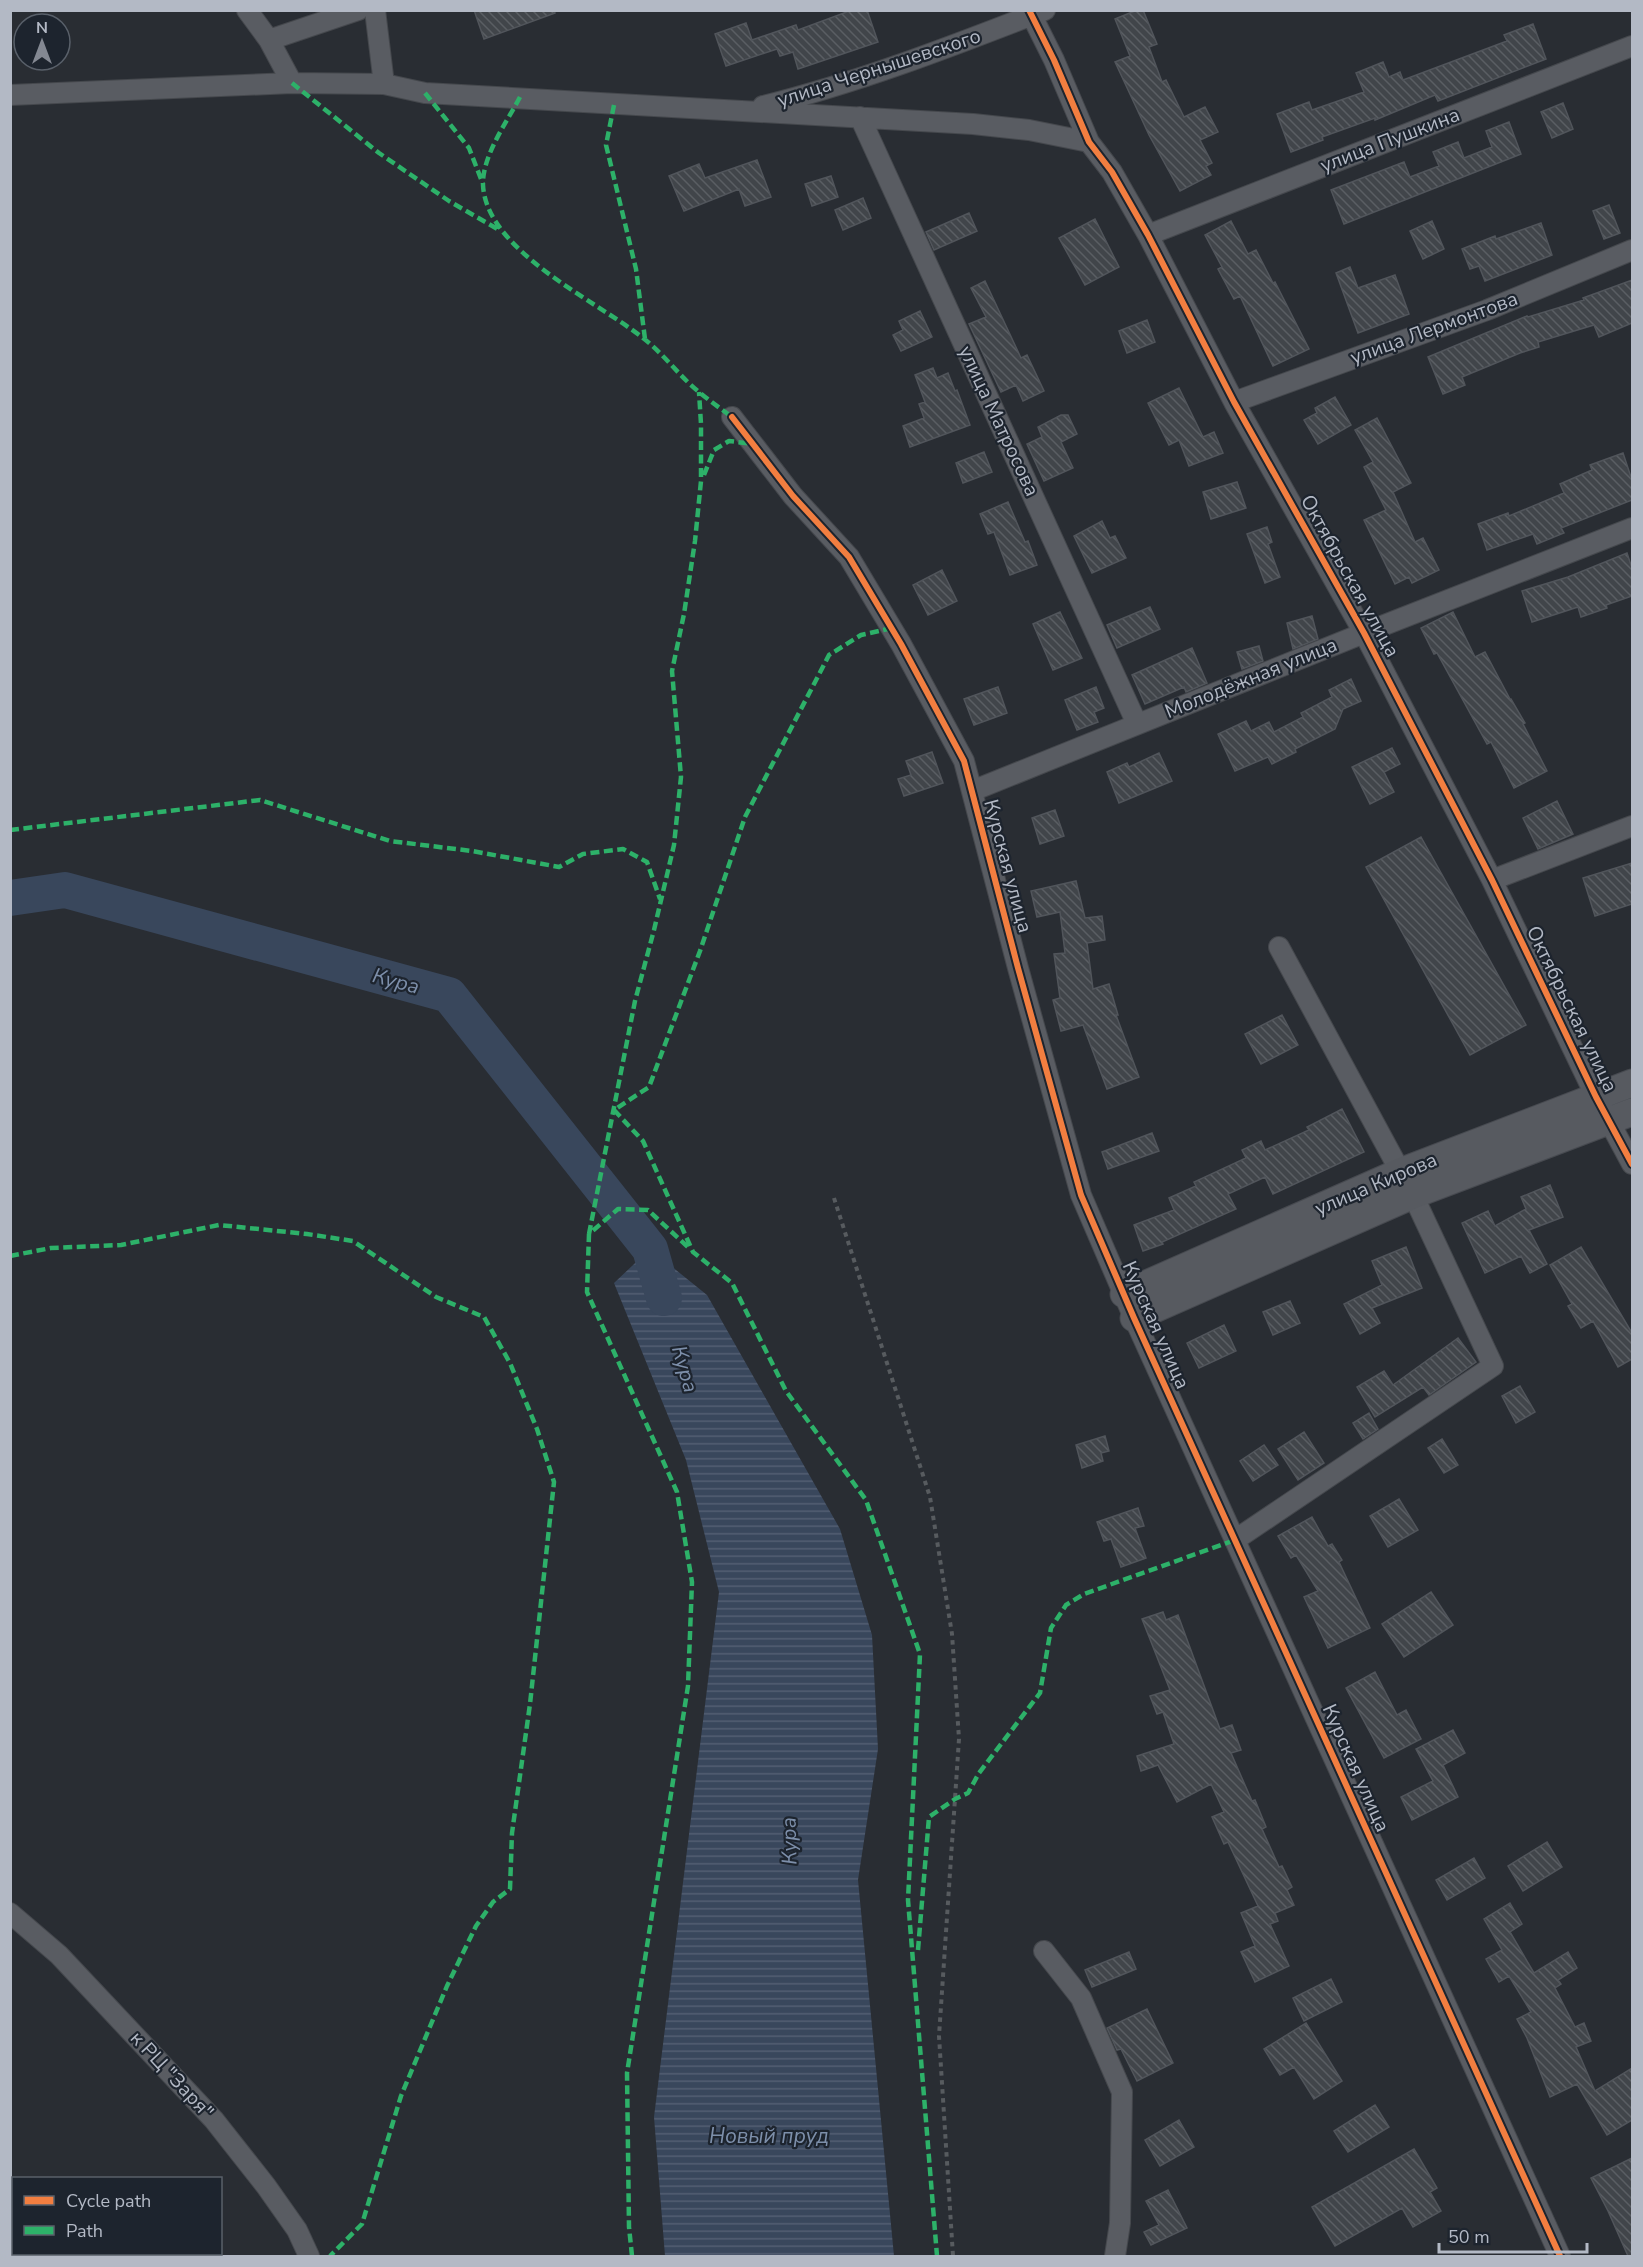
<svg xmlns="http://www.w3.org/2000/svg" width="1643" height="2267" viewBox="0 0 1643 2267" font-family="'Nunito Sans',sans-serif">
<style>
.water{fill:url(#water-rules)}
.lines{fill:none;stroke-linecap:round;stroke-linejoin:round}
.river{stroke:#39475c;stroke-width:36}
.building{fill:url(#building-back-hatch);stroke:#51555b;stroke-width:1.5}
.street-casing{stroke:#45484d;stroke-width:22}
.secondary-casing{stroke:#474a50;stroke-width:29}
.path{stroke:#575b5f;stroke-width:4;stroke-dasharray:4.5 4.5;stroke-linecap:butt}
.street{stroke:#595c62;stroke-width:20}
.secondary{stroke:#575a60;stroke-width:27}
.quiet{stroke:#2db169;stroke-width:4.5;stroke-dasharray:9 4.5;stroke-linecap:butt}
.cycleway-casing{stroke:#1d242e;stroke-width:10}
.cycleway{stroke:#f27e40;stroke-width:6}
.labels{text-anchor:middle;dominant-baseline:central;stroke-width:4.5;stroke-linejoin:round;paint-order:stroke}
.street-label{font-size:20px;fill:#b3b9c5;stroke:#1d242e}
.water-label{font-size:21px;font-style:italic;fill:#7d8faa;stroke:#1d242e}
</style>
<defs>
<pattern id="water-rules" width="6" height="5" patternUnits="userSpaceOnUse" patternTransform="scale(1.5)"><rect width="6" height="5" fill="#39475c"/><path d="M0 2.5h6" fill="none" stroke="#535f72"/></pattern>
<pattern id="building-back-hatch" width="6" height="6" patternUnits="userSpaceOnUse" patternTransform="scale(1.5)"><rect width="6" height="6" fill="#41454a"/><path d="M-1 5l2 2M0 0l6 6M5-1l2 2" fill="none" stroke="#5a5e63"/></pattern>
</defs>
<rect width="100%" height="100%" fill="#292d33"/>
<!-- water -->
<path class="water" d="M 650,1249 L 707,1295 L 840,1529 L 872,1635 L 878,1749 L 858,1880 L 894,2256 L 665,2256 L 654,2117 L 719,1592 L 686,1460 L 614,1283 Z"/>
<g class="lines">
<!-- river -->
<path class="river" d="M 10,898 L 65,890 L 449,995 L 650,1249 L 664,1298"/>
</g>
<!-- building -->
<path class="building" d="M 474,10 L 554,10 L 555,13 L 484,39 Z
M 852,10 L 867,10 L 878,42 L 798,69 L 793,52 L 780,56 L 777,49 L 726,66 L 715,34 L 746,23 L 752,40 L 796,25 L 798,30 Z
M 1137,10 L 1143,10 L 1157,44 L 1149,47 L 1162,82 L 1166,80 L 1184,117 L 1205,107 L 1218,132 L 1200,140 L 1212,163 L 1206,166 L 1211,175 L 1180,191 L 1149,135 L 1115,62 L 1130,56 L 1115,19 Z
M 1533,24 L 1546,59 L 1438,101 L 1435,95 L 1375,120 L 1375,118 L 1322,137 L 1323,140 L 1291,152 L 1277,114 L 1309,102 L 1312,110 L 1364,92 L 1356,73 L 1383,62 L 1389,77 L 1400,72 L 1403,80 L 1507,41 L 1504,35 Z
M 1563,103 L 1573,129 L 1552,138 L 1541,112 Z
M 1509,122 L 1521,154 L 1344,224 L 1331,190 L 1404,162 L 1410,177 L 1439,166 L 1433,152 L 1458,142 L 1464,158 L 1492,147 L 1486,131 Z
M 757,160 L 771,197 L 745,206 L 739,189 L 684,211 L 669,176 L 699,164 L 705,178 Z
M 831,176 L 838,197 L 812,206 L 805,184 Z
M 863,198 L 871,218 L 843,230 L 835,210 Z
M 1609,205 L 1620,233 L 1604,239 L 1593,211 Z
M 969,213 L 977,231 L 934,250 L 926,232 Z
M 1095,219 L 1119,267 L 1085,285 L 1059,238 Z
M 1231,221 L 1248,254 L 1256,250 L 1273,283 L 1275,282 L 1309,349 L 1273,366 L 1240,296 L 1234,299 L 1218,269 L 1222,267 L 1205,235 Z
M 1432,221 L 1444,249 L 1423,259 L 1410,231 Z
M 1541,223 L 1552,255 L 1485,281 L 1479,266 L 1470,269 L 1462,249 L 1495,236 L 1496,239 Z
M 1350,267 L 1358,288 L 1395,275 L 1409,314 L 1358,333 L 1336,273 Z
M 1632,280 L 1632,323 L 1599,337 L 1594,325 L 1538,342 L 1539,347 L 1520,353 L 1462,377 L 1465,385 L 1443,394 L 1428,357 L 1527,316 L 1528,317 L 1584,300 L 1583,298 Z
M 985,281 L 1021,358 L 1027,355 L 1044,391 L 1023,401 L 1016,385 L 1001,392 L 969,324 L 986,317 L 971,288 Z
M 920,311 L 932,337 L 901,351 L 893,335 L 903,330 L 899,321 Z
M 1147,320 L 1155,342 L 1127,353 L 1119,331 Z
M 933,368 L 937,378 L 948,373 L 955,391 L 957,390 L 970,425 L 910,447 L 903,426 L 924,418 L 919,404 L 925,402 L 915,375 Z
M 1179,388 L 1203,437 L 1214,432 L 1223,453 L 1189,466 L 1179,440 L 1169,445 L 1148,403 Z
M 1335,397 L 1351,425 L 1318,444 L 1304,420 L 1317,413 L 1315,408 Z
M 1061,415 L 1068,415 L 1077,434 L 1061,442 L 1073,468 L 1044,481 L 1027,444 L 1042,437 L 1038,427 Z
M 1377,418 L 1411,483 L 1393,492 L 1415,542 L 1423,538 L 1439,570 L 1412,583 L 1409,577 L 1395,584 L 1364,520 L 1386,510 L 1364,467 L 1373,462 L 1355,430 Z
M 984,452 L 992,472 L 963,483 L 956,463 Z
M 1623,453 L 1632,480 L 1632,500 L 1561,528 L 1564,533 L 1537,544 L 1533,534 L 1487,550 L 1478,524 L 1508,513 L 1509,516 L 1564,493 L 1560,484 L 1592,470 L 1590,465 Z
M 1237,482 L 1246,508 L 1211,519 L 1203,492 Z
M 1008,502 L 1025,542 L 1028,541 L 1037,565 L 1010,575 L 994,532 L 988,534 L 980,514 Z
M 1102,521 L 1110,538 L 1115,536 L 1126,558 L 1092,573 L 1074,536 Z
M 1267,527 L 1272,542 L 1268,544 L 1280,577 L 1265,583 L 1247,534 Z
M 1627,553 L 1632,568 L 1632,596 L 1606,605 L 1607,608 L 1581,617 L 1578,607 L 1532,622 L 1522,591 L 1568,577 Z
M 942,570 L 957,601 L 928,615 L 913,585 Z
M 1150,607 L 1160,629 L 1117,648 L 1107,625 Z
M 1060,612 L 1082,658 L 1053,670 L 1033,624 Z
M 1453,612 L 1475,657 L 1485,652 L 1510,699 L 1511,699 L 1525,723 L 1523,724 L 1547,771 L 1514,788 L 1491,742 L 1487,744 L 1437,653 L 1434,654 L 1421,628 Z
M 1312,616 L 1318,639 L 1293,649 L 1287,623 Z
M 1259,646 L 1263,661 L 1242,669 L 1237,652 Z
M 1192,648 L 1207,683 L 1186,692 L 1184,687 L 1145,704 L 1132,675 Z
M 1351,679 L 1361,701 L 1343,709 L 1335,729 L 1295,749 L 1296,752 L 1272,764 L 1268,757 L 1235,771 L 1218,734 L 1246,721 L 1251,731 L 1269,722 L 1274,732 L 1303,717 L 1301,713 L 1332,697 L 1329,690 Z
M 998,687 L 1007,713 L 974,725 L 964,699 Z
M 1096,687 L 1104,708 L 1094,712 L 1098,722 L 1077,730 L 1065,700 Z
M 1392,748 L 1400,764 L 1384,772 L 1394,792 L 1370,804 L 1352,767 Z
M 932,752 L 943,783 L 904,796 L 898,779 L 911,775 L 906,761 Z
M 1159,753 L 1172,781 L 1119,803 L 1107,772 L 1127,763 L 1129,767 Z
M 1557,801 L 1573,834 L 1538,849 L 1523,818 Z
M 1055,810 L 1064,836 L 1040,844 L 1032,818 Z
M 1421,837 L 1526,1025 L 1470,1055 L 1366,867 Z
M 1632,863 L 1632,904 L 1595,916 L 1583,878 Z
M 1076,881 L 1085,918 L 1102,916 L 1105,940 L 1087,943 L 1093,989 L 1109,984 L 1118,1015 L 1116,1015 L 1139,1077 L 1107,1089 L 1083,1025 L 1061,1031 L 1053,1000 L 1060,998 L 1054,954 L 1065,953 L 1060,912 L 1037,917 L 1031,891 Z
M 1282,1015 L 1298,1045 L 1261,1064 L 1245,1034 Z
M 1342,1109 L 1364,1152 L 1273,1194 L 1265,1177 L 1228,1194 L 1236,1209 L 1162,1242 L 1163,1244 L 1143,1251 L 1134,1225 L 1174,1210 L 1169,1198 L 1196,1186 L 1194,1182 L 1246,1158 L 1242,1150 L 1261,1141 L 1265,1150 L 1309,1130 L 1307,1127 Z
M 1152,1133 L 1159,1151 L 1108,1169 L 1102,1152 Z
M 1550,1185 L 1563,1217 L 1529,1230 L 1547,1264 L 1530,1273 L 1521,1256 L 1485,1273 L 1462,1223 L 1488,1211 L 1495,1226 L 1526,1209 L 1521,1197 Z
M 1406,1247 L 1422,1288 L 1372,1308 L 1380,1323 L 1360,1334 L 1344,1304 L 1382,1285 L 1372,1261 Z
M 1581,1247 L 1632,1333 L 1632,1359 L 1618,1367 L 1593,1321 L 1581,1328 L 1568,1306 L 1572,1304 L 1550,1265 Z
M 1290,1301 L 1300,1323 L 1273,1335 L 1263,1312 Z
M 1224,1325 L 1236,1351 L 1199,1368 L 1187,1343 Z
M 1458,1338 L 1476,1362 L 1429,1395 L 1423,1387 L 1375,1417 L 1357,1387 L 1384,1371 L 1393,1385 Z
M 1520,1386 L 1535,1412 L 1516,1423 L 1502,1396 Z
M 1369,1413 L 1378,1429 L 1363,1439 L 1353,1423 Z
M 1304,1432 L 1324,1463 L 1298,1480 L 1278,1449 Z
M 1105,1436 L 1109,1451 L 1101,1453 L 1103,1461 L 1082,1468 L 1076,1445 Z
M 1442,1439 L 1458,1465 L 1444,1473 L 1428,1448 Z
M 1264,1445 L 1278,1465 L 1253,1481 L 1240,1461 Z
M 1399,1499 L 1418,1530 L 1388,1547 L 1370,1516 Z
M 1138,1508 L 1144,1526 L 1135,1528 L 1146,1558 L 1121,1567 L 1111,1539 L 1104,1541 L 1097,1522 Z
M 1312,1517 L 1328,1546 L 1332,1544 L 1342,1560 L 1339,1562 L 1370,1628 L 1328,1648 L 1304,1597 L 1318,1591 L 1296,1555 L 1291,1558 L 1278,1536 Z
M 1431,1592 L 1453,1625 L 1404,1657 L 1382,1624 Z
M 1163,1612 L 1166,1620 L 1178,1615 L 1220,1729 L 1232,1725 L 1241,1750 L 1231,1753 L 1252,1801 L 1255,1800 L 1266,1827 L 1262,1829 L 1279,1867 L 1282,1866 L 1292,1887 L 1287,1890 L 1294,1905 L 1275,1913 L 1278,1921 L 1270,1924 L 1289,1966 L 1255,1982 L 1241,1952 L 1255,1946 L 1241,1913 L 1258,1906 L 1228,1842 L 1224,1844 L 1212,1817 L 1224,1812 L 1211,1784 L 1177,1802 L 1158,1765 L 1141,1771 L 1137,1756 L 1174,1744 L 1163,1712 L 1157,1714 L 1150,1696 L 1170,1690 L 1142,1619 Z
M 1375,1672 L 1397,1715 L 1406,1710 L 1421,1739 L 1384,1758 L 1346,1688 Z
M 1453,1730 L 1465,1753 L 1443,1765 L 1458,1797 L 1412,1820 L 1401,1797 L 1433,1781 L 1416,1749 Z
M 1547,1842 L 1562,1867 L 1523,1891 L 1508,1866 Z
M 1474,1858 L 1485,1878 L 1447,1900 L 1436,1880 Z
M 1510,1903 L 1522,1924 L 1510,1932 L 1534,1973 L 1568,1952 L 1577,1968 L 1558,1980 L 1561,1984 L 1555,1988 L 1575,2027 L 1584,2023 L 1591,2041 L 1576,2047 L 1595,2091 L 1632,2068 L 1632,2120 L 1607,2135 L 1577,2084 L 1550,2097 L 1527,2038 L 1517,2019 L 1531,2012 L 1509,1976 L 1499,1982 L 1486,1959 L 1502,1950 L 1484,1919 Z
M 1129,1952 L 1136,1969 L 1092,1987 L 1085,1970 Z
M 1331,1979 L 1342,2002 L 1304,2021 L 1293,1998 Z
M 1147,2009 L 1173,2063 L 1137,2081 L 1121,2049 L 1117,2050 L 1107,2028 Z
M 1306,2023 L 1342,2081 L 1314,2099 L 1294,2067 L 1280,2075 L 1264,2049 Z
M 1375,2105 L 1389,2127 L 1348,2152 L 1334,2131 Z
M 1179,2120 L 1194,2147 L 1160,2166 L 1145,2140 Z
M 1414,2149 L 1437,2188 L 1430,2192 L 1441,2211 L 1413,2227 L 1402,2208 L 1335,2246 L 1312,2207 Z
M 1632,2158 L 1632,2256 L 1628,2256 L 1608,2211 L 1591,2178 Z
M 1168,2190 L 1187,2228 L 1151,2245 L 1144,2232 L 1159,2225 L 1146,2201 Z"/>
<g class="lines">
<!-- street casing -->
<g class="street-casing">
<path id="street" d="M 247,10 L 269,40 L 292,83
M 375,10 L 384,84
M 1029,10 L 1054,60 L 1089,142 L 1112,172 L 1148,235 L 1234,402 L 1364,633 L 1492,880 L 1596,1097 L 1632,1164
M 269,40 L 358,10
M 10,95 L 292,83 L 384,84 L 425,93 L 973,124 L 1029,130 L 1089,142
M 763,106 C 860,82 952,46 1045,10
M 860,117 L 1137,724
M 1148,235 L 1632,46
M 1234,402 L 1487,310 L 1632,250
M 732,417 L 793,496 L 849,557 L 901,644 L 964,761 L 1018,968 L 1081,1195 L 1134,1318 L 1560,2256
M 972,791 L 1364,633 L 1632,528
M 1492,880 L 1632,826
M 1235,1540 L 1493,1366 L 1413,1195 L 1279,947
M 10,1913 L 59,1955 L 214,2120 L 266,2186 L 297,2230 L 309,2256
M 1044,1951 L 1081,1998 L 1122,2092 L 1120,2223 L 1115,2256"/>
</g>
<!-- secondary casing -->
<g class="secondary-casing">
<path id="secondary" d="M 1124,1294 L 1400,1172 L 1632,1083
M 1134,1318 L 1413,1195 L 1632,1112"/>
</g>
<!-- path -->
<path class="path" d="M 834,1198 L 930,1497 L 952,1634 L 959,1739 L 939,2036 L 953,2256"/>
<!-- street -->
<use href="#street" class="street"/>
<!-- secondary -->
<use href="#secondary" class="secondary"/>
<!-- quiet -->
<path class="quiet" d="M 292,83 L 379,153 L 449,201 L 501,231
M 425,93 L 469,148 L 483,184
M 520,97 C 507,122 482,156 483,185 C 486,251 597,301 643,338 C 664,354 679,376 699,392 C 710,401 721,409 732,417
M 614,105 L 606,145 L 636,269 L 645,339
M 704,475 L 714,450 L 729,441 L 754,444
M 892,628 L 861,635 L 829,655 L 745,817 L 700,951 L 649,1087 L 614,1110 L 643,1141 L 693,1252 L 732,1283 L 786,1391 L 866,1500 L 920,1654 L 908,1900 L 937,2256
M 10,830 L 260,800 L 390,841 L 472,851 L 559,867 L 583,854 L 623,849 L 647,862 L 660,899
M 589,1234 L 635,1001 L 654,930 L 674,845 L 681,777 L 672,671 L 684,614 L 695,541 L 701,481 L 701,424 L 699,392
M 10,1256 L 51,1248 L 121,1245 L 219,1225 L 307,1234 L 353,1241 L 436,1297 L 484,1317 L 510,1363 L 537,1429 L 554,1482 L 530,1704 L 512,1833 L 510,1889 L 493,1902 L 476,1926 L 447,1986 L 401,2096 L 362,2224 L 330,2256
M 918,1950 L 929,1817 L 955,1799 L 968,1793 L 979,1773 L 1040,1693 L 1051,1628 L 1066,1605 L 1084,1594 L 1235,1540
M 632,2256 L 629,2227 L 627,2073 L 688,1686 L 692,1582 L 677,1492 L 587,1292 L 589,1234 L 618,1209 L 648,1210 L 690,1249"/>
<!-- cycleway casing -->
<g class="cycleway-casing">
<path id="cycleway" d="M 1029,10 L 1054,60 L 1089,142 L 1112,172 L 1148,235 L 1234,402 L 1364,633 L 1492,880 L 1596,1097 L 1632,1164
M 732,417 L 793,496 L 849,557 L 901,644 L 964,761 L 1018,968 L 1081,1195 L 1134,1318 L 1560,2256"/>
</g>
<!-- cycleway -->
<use href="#cycleway" class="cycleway"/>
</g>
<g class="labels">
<!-- street labels -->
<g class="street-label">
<text transform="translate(879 68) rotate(-18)">улица Чернышевского</text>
<text transform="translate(1390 140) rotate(-21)">улица Пушкина</text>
<text transform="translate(1434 328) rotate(-20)">улица Лермонтова</text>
<text transform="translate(999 421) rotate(65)">улица Матросова</text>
<text transform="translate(1350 576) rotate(61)">Октябрьская улица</text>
<text transform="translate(1251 678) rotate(-22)">Молодёжная улица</text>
<text transform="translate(1008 866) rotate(75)">Курская улица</text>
<text transform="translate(1572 1009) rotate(64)">Октябрьская улица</text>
<text transform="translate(1376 1184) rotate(-23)">улица Кирова</text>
<text transform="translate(1156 1325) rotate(66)">Курская улица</text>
<text transform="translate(1356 1768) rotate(66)">Курская улица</text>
<text transform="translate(172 2075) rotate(47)">к РЦ "Заря"</text>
</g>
<!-- water labels -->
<g class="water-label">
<text transform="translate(396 981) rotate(15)">Кура</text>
<text transform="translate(685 1369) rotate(74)">Кура</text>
<text transform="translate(789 1841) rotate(-91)">Кура</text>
<text x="769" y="2136">Новый пруд</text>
</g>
</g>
<!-- border -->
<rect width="1643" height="2267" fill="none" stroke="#b3b9c5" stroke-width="24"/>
<!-- legend -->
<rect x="12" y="2177" width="210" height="78" fill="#1d242e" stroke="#59606a" stroke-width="1.5"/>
<rect x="24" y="2196" width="30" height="9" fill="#f27e40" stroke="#59606a" stroke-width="1.5"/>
<text x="66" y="2207" font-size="18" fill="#b3b9c5">Cycle path</text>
<rect x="24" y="2226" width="30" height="9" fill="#2db169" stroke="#59606a" stroke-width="1.5"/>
<text x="66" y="2237" font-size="18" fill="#b3b9c5">Path</text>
<!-- north arrow -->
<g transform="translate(42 42)"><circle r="28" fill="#1d242e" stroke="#59606a" stroke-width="1.5"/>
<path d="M0-4.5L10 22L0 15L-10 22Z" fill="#838892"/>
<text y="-9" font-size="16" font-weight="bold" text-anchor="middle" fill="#b3b9c5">N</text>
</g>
<!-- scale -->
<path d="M1439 2243v9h148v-9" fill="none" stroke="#b3b9c5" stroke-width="3"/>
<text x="1448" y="2243" font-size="18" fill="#b3b9c5" stroke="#1d242e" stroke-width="4.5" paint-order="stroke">50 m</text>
</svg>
